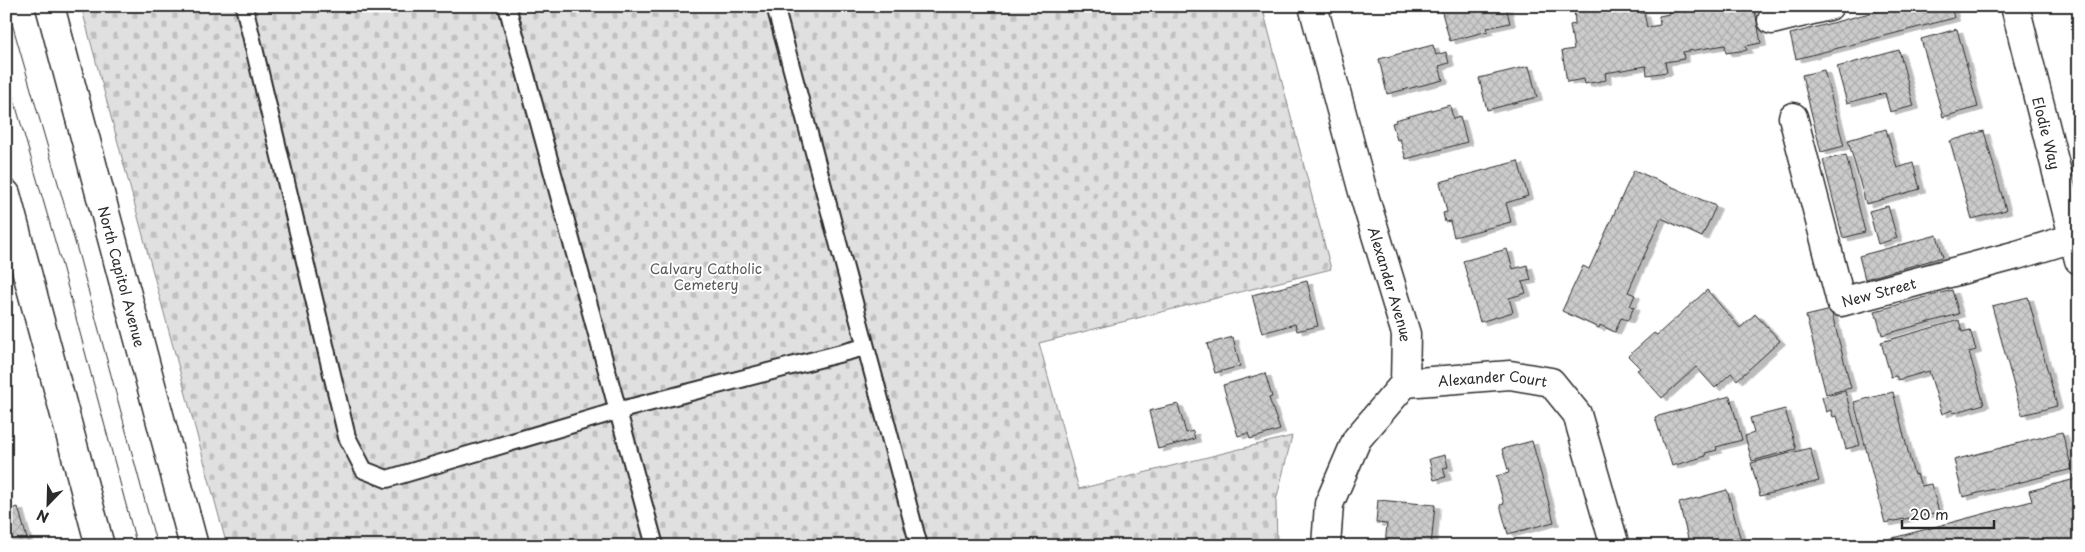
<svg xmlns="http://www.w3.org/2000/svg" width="2085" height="552" viewBox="0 0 2085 552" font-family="'Playpen Sans',sans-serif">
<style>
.cemetery{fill:url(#cemetery-stones);stroke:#868686}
.building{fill:url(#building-cross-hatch);stroke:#2b2b2b;filter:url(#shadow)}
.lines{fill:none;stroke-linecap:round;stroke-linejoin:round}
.lane-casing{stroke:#2b2b2b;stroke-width:20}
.street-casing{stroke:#2b2b2b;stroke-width:31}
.primary-casing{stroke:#2b2b2b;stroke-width:31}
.lane{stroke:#fff;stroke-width:16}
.street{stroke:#fff;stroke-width:28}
.primary{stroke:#fff;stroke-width:28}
.tram{stroke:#2b2b2b;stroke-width:1}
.labels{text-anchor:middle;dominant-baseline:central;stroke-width:4;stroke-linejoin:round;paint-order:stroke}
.street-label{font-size:14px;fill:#2b2b2b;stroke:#fff}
.park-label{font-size:14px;fill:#585858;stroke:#fff}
</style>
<defs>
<pattern id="cemetery-stones" width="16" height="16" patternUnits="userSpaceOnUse" patternTransform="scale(1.25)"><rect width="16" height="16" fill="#e0e0e0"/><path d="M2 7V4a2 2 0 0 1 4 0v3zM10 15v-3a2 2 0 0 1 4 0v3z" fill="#c0c0c0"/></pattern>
<pattern id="building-cross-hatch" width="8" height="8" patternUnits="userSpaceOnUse" patternTransform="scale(1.25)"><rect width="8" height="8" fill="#cbcbcb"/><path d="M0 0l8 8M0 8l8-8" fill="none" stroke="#aeaeae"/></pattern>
<filter id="shadow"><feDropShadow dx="5.5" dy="3" stdDeviation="0" flood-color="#0004"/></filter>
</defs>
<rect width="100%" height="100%" fill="#fff"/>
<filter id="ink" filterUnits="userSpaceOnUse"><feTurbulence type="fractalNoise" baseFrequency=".02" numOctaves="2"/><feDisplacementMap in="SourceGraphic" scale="10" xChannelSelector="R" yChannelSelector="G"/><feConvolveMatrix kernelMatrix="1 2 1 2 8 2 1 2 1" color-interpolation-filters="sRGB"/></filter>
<g filter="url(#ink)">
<!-- cemetery -->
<path class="cemetery" d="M 81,6 L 1262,6 L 1331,269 L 1039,343 L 1079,489 L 1292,436 L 1276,501 L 1277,546 L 227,546 Z"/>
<!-- building -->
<path class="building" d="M 1453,6 L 1506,6 L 1510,23 L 1487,28 L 1488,31 L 1450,41 L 1441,9 Z
M 1574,6 L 1640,6 L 1641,13 L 1644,13 L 1647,27 L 1660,25 L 1659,16 L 1669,14 L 1667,6 L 1745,6 L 1746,12 L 1755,11 L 1761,43 L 1746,46 L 1747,50 L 1726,53 L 1725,45 L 1683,52 L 1684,59 L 1665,62 L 1667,72 L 1647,75 L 1646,66 L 1605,73 L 1606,80 L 1585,84 L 1584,79 L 1567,82 L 1562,51 L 1574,49 L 1570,25 L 1575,24 Z
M 1896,6 L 1951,6 L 1954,18 L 1796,59 L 1790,34 Z
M 1957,29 L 1978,107 L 1943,117 L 1921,39 Z
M 1433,45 L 1436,55 L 1446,52 L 1449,63 L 1439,66 L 1443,80 L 1387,94 L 1379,59 Z
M 1899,50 L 1914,106 L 1890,112 L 1885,93 L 1847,103 L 1837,67 Z
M 1529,66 L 1537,97 L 1487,110 L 1479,78 Z
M 1824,70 L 1844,146 L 1821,152 L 1802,75 Z
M 1450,105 L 1453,119 L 1460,117 L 1467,142 L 1406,159 L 1400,139 L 1397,140 L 1392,123 L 1396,122 L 1395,120 Z
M 1886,129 L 1897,168 L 1913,163 L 1920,189 L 1866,204 L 1848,140 Z
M 1984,131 L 2006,210 L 1972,219 L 1950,141 Z
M 1846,155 L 1865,232 L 1843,238 L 1823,160 Z
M 1518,161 L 1528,196 L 1506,203 L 1511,222 L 1454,237 L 1450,221 L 1445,222 L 1443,213 L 1447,212 L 1440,182 Z
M 1634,170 L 1716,206 L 1702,237 L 1661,218 L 1628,292 L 1635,295 L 1630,306 L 1634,307 L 1628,320 L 1621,318 L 1615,332 L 1600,325 L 1599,328 L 1562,311 L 1583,266 L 1589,269 Z
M 1888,206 L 1897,238 L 1878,244 L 1869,211 Z
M 1937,235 L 1943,257 L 1865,279 L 1859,256 Z
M 1507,249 L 1513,269 L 1527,265 L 1531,280 L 1522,282 L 1526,293 L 1509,298 L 1513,312 L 1480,322 L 1463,261 Z
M 1307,281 L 1318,326 L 1297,331 L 1295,324 L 1262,333 L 1252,295 Z
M 1707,290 L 1740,328 L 1755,314 L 1780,341 L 1737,380 L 1731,373 L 1715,388 L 1696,367 L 1662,398 L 1637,370 L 1640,368 L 1628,356 L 1654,333 L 1657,335 Z
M 1952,290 L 1959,314 L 1882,335 L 1875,311 Z
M 2028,297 L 2057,406 L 2022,415 L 1992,306 Z
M 1831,310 L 1851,388 L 1826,394 L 1806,316 Z
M 1959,320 L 1962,332 L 1970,330 L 1976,350 L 1969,352 L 1984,404 L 1953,413 L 1952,410 L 1942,414 L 1929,371 L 1898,380 L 1896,376 L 1891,377 L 1881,342 Z
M 1233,337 L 1240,366 L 1215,373 L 1207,344 Z
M 1265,373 L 1272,397 L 1269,398 L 1280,430 L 1250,439 L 1248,433 L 1238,436 L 1223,385 Z
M 1845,391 L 1860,445 L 1846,449 L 1837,416 L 1833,417 L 1831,410 L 1826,412 L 1822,397 Z
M 1893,392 L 1914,475 L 1917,474 L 1921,486 L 1931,484 L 1939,512 L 1885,523 L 1854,402 Z
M 1730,396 L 1742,440 L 1716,447 L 1717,450 L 1705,453 L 1706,456 L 1672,466 L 1667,450 L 1665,450 L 1655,417 Z
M 1178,404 L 1186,433 L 1193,431 L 1195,439 L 1158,449 L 1149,411 Z
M 1785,409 L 1796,449 L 1752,461 L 1745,436 L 1754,433 L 1750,418 Z
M 2062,432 L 2072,469 L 1963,497 L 1954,460 Z
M 1532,441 L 1554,522 L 1508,534 L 1500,505 L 1504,504 L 1496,476 L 1509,473 L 1502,449 Z
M 1810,448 L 1819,481 L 1760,496 L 1751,463 Z
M 1445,455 L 1448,467 L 1443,468 L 1446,477 L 1434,480 L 1429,459 Z
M 2079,478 L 2079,546 L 2056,546 L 2056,544 L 2049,546 L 1891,546 L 1889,539 L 2032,501 L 2029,491 Z
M 1727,490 L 1740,537 L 1707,546 L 1690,546 L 1679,503 Z
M 1378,500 L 1435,505 L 1431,546 L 1385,546 L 1387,524 L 1376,523 Z
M 18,507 L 29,546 L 6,546 L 6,510 Z"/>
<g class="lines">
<!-- lane casing -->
<g class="lane-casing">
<path id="lane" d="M 244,6 L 347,437 L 364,470 L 387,479 L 617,411 L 865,347
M 507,6 L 655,546
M 775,6 L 919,546"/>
</g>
<!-- street casing -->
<g class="street-casing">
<g id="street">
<path id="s1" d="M 1313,6 L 1363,192 L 1406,334 L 1405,383 L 1357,439 L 1329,504 L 1326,546"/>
<path id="s2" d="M 2015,6 L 2079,260"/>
<path d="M 1772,20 L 1829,6"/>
<path id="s3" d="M 1793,117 L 1841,302 L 2017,255 L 2073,238"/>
<path id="s4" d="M 1405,383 L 1510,375 L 1551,382 L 1577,414 L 1615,546"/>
</g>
</g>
<!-- primary casing -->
<g class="primary-casing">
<g id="primary">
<path id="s5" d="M 50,6 L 194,546"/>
<path d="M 6,194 L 100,546"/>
</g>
</g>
<!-- lane -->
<use href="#lane" class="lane"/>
<!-- street -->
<use href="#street" class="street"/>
<!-- primary -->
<use href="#primary" class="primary"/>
<!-- tram -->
<path class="tram" d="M 7,6 L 79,256 L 157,546
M 6,72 L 61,262 L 137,546"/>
</g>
</g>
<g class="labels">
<!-- street labels -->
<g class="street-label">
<text stroke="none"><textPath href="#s2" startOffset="131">Elodie Way</textPath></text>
<text stroke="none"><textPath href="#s5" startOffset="280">North Capitol Avenue</textPath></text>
<text stroke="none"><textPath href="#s1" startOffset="289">Alexander Avenue</textPath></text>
<text stroke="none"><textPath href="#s3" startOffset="230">New Street</textPath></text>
<text stroke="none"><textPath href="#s4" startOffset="88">Alexander Court</textPath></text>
</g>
<!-- park labels -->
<g class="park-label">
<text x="706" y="268">Calvary Catholic<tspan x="706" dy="16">Cemetery</tspan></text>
</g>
</g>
<!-- margin -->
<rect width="2085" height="552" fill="none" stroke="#fff" stroke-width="25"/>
<rect x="12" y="12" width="2060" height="527" fill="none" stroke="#2b2b2b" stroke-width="2" filter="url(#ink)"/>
<!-- north arrow -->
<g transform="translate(48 504) rotate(203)" stroke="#ffffff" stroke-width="4" paint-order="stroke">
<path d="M0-4L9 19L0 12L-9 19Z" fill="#2b2b2b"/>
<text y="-8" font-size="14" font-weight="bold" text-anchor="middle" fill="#2b2b2b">N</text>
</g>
<!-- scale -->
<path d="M1902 520v8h92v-8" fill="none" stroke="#2b2b2b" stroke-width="2.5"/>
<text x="1910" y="520" font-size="15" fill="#2b2b2b" stroke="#ffffff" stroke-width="4" paint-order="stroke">20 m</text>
</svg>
